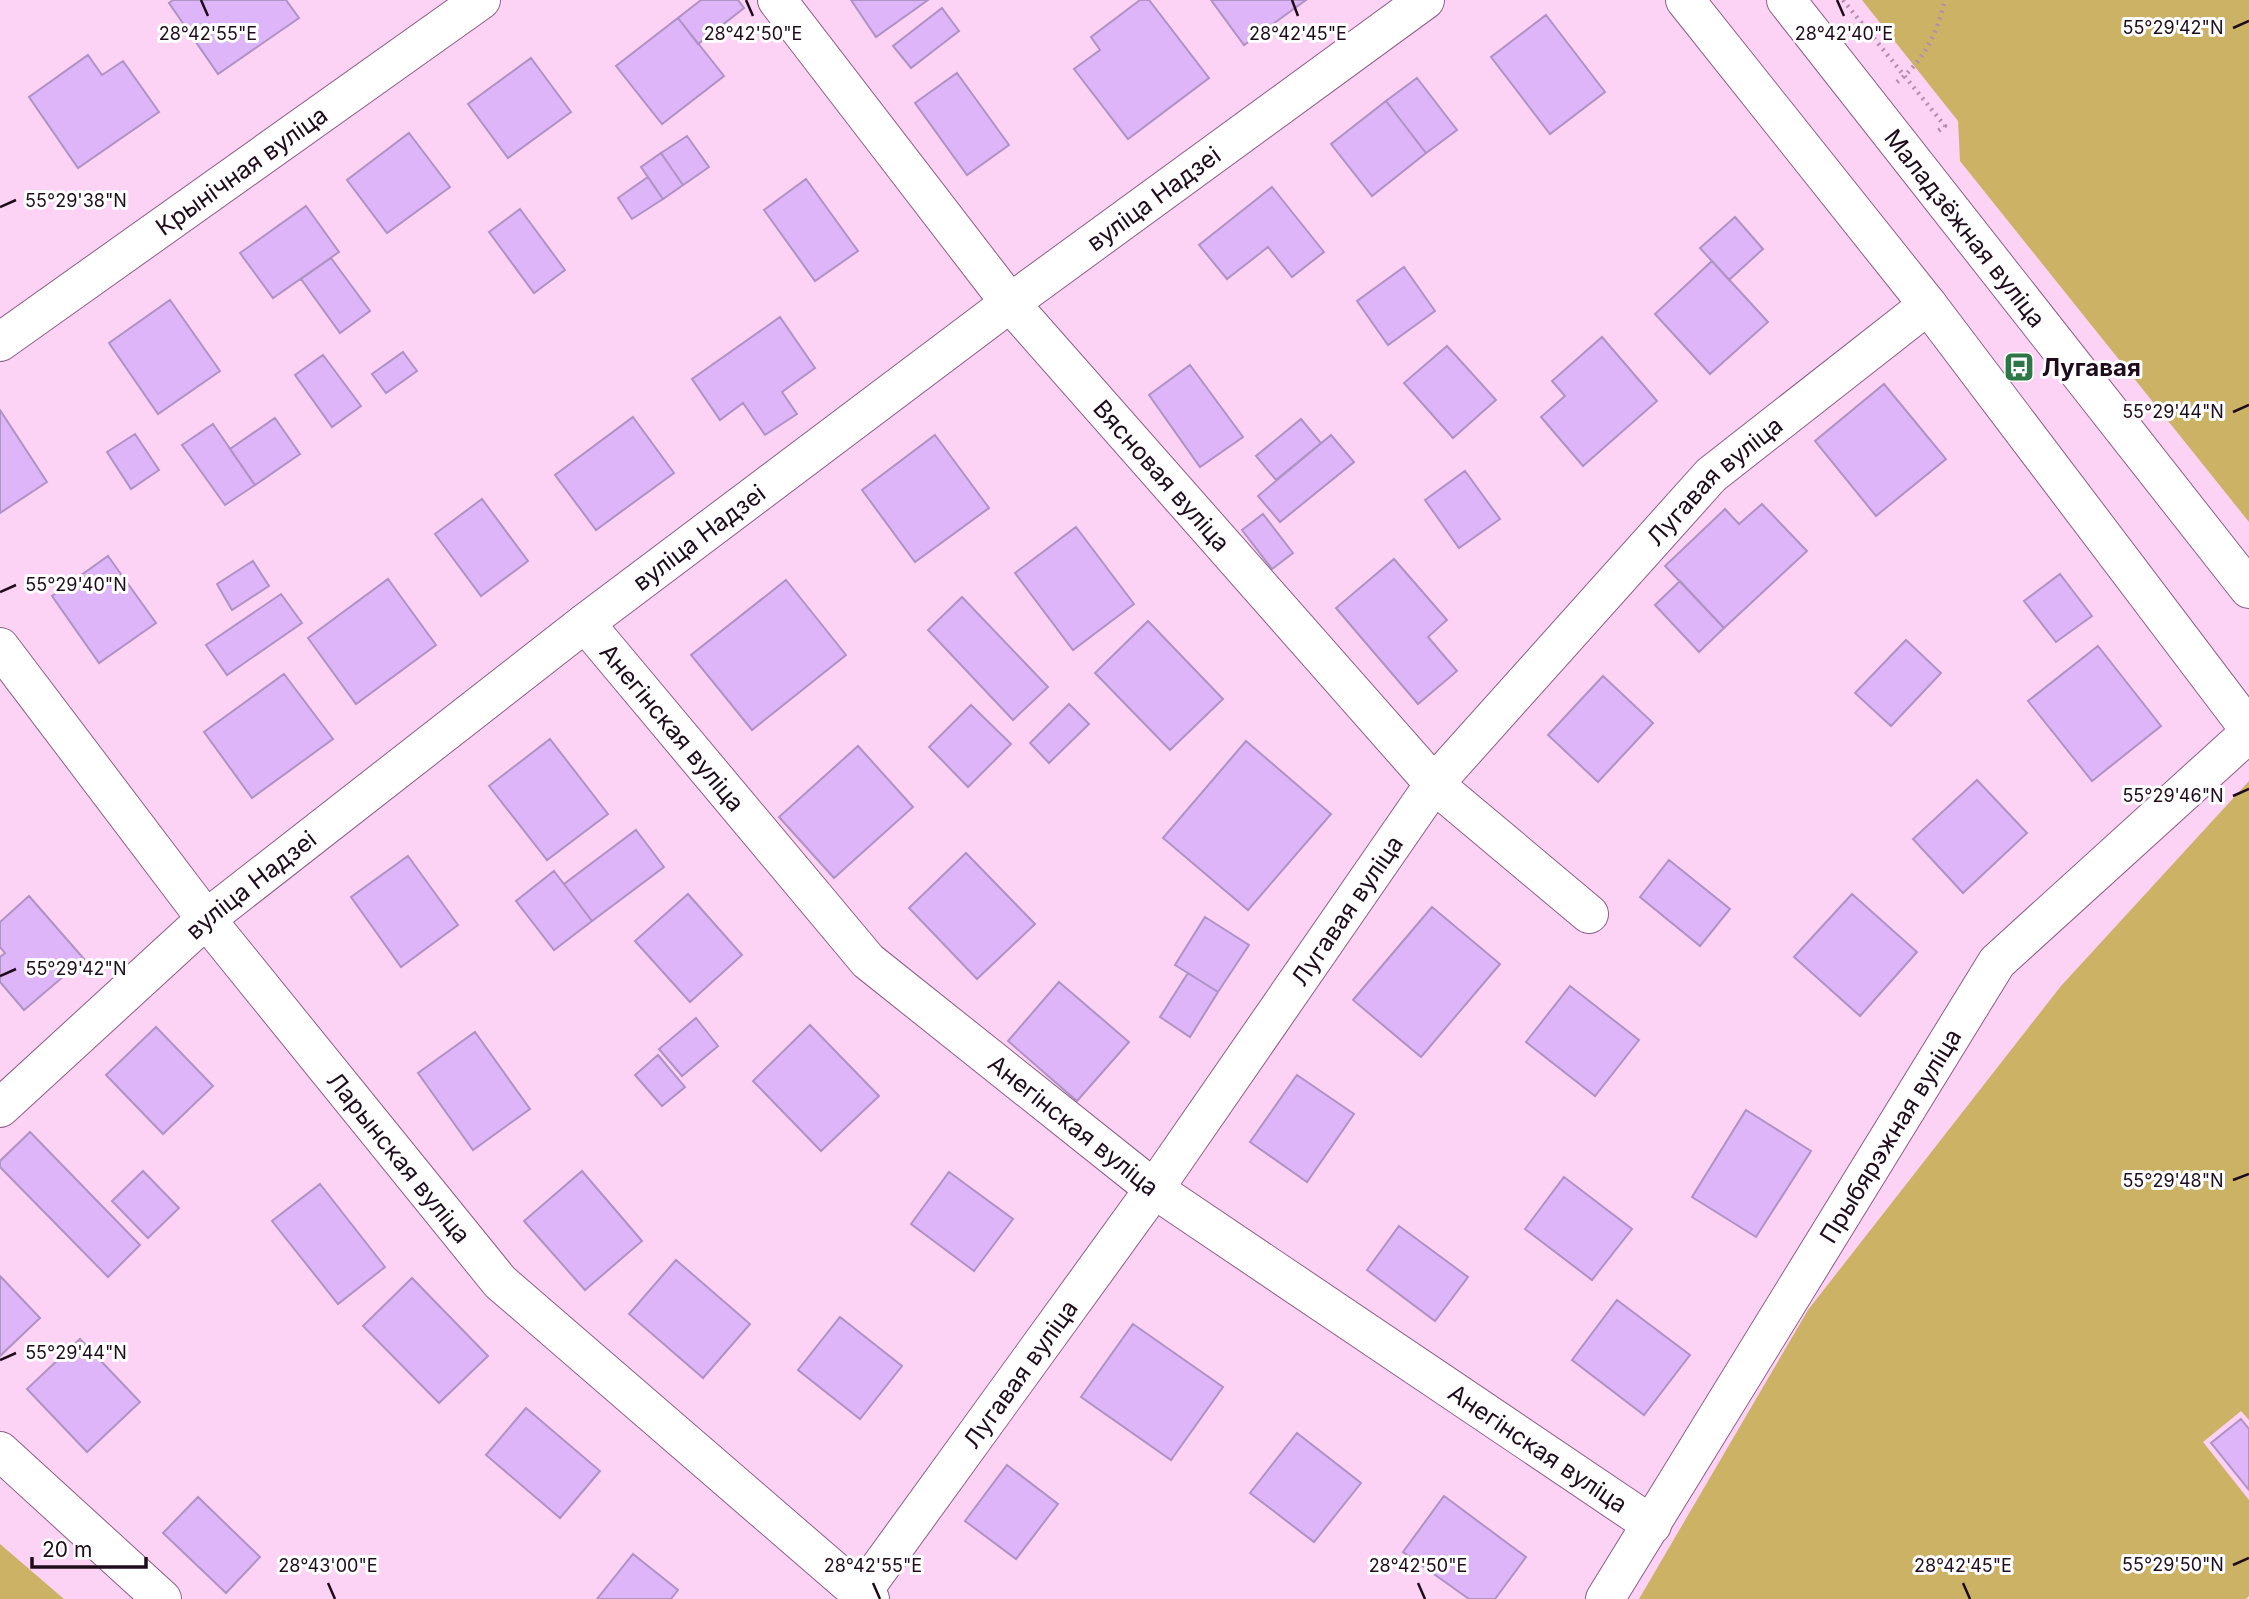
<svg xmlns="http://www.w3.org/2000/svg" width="2249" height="1599" viewBox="0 0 2249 1599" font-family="Inter,sans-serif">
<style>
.green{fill:#ccb265}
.building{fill:#ddb5f8;stroke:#b092c5;stroke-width:2}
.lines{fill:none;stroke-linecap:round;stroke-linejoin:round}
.street-casing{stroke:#8c5f86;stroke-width:40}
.secondary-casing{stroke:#8c5f86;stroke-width:40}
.path{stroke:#b290ad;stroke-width:4.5;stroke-dasharray:2 5;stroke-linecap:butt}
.street{stroke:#fff;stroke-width:38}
.secondary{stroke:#fff;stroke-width:38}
.ticks{fill:none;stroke:#1e0c1c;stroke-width:2.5}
.labels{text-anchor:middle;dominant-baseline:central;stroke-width:6;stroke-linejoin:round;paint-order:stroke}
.street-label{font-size:24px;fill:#1e0c1c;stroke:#fff}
.poi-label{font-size:24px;font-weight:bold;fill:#1e0c1c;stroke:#fff;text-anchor:start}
.ticks-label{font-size:18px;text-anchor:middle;fill:#1e0c1c;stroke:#fff;stroke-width:6;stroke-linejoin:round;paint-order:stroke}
</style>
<rect width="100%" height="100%" fill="#fcd2f5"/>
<!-- green -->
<path class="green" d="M 1862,0 L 2249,0 L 2249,522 L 1960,161 L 1958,121 Z
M 2249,781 L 2249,1420 L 2241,1411 L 2203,1442 L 2249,1500 L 2249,1596 L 2246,1599 L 1639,1599 L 1808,1310 L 2061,986 Z
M 0,1544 L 64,1599 L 0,1599 Z"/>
<!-- building -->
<path class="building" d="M 173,0 L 286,0 L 299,18 L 218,74 L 169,3 Z
M 701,0 L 738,0 L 744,8 L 698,44 L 678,18 Z
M 851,0 L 928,0 L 876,37 Z
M 1140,0 L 1149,0 L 1209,78 L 1128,139 L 1074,69 L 1100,50 L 1091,37 Z
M 1211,0 L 1306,0 L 1244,45 Z
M 942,8 L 959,31 L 911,68 L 893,46 Z
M 1546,15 L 1605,92 L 1550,134 L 1491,57 Z
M 678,18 L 724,76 L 662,124 L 616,66 Z
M 88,55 L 102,75 L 123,61 L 159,112 L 78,168 L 29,97 Z
M 531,58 L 571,112 L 508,158 L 468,104 Z
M 957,73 L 1009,145 L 967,175 L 915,103 Z
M 1417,78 L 1457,130 L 1426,153 L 1386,101 Z
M 1386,101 L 1426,153 L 1372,196 L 1331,144 Z
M 409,133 L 450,187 L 387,233 L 347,180 Z
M 687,136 L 709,167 L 683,185 L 661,153 Z
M 661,153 L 683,185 L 663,199 L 641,167 Z
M 648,177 L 663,199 L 632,219 L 618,198 Z
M 806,179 L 858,251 L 815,281 L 764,210 Z
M 1272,187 L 1324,252 L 1292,277 L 1268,247 L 1227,279 L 1199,245 Z
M 306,206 L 339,252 L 273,298 L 240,253 Z
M 520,209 L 565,270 L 534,293 L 489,232 Z
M 1735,217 L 1763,249 L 1729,280 L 1700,248 Z
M 331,258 L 370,311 L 340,333 L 301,279 Z
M 1712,261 L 1768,322 L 1710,374 L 1655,314 Z
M 1404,267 L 1435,311 L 1388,345 L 1357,301 Z
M 170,300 L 220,371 L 158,414 L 109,343 Z
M 780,317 L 815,368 L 782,392 L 797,414 L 765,435 L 743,403 L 720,420 L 692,379 Z
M 1602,337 L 1657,401 L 1583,466 L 1541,417 L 1565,396 L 1552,381 Z
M 1447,346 L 1496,400 L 1453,438 L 1404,383 Z
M 403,352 L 417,371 L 386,393 L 372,374 Z
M 323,355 L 361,406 L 332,427 L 295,375 Z
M 1190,365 L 1243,437 L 1200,467 L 1149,395 Z
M 1884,384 L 1946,459 L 1876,516 L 1815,441 Z
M 0,410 L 47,482 L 0,513 Z
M 633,417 L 674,473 L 596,530 L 555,475 Z
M 275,418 L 300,454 L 255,485 L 230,449 Z
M 1301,419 L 1321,443 L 1276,480 L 1256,456 Z
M 213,424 L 255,485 L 225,505 L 182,445 Z
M 135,434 L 159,470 L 131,489 L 107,452 Z
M 935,435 L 989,508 L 915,562 L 862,490 Z
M 1331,435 L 1354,462 L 1280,522 L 1258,496 Z
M 1465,471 L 1500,519 L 1459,548 L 1425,500 Z
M 482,499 L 528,561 L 481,596 L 435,534 Z
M 1762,504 L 1807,551 L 1724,628 L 1665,566 L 1725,509 L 1739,524 Z
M 1263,514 L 1293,553 L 1272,569 L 1242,530 Z
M 1076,527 L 1134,604 L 1073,650 L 1015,573 Z
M 108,556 L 156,623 L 99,663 L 52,596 Z
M 1394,559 L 1447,620 L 1428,637 L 1457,671 L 1418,704 L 1336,608 Z
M 253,561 L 269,586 L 232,610 L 217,584 Z
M 2060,574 L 2092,616 L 2056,642 L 2024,601 Z
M 388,579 L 436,645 L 356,704 L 308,638 Z
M 786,580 L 846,655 L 752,730 L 691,655 Z
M 1680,581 L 1724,628 L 1699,652 L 1655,605 Z
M 281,594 L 302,623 L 227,675 L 206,645 Z
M 962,597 L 1048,687 L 1013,720 L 928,630 Z
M 1148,621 L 1223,699 L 1170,750 L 1095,673 Z
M 1906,640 L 1941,673 L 1891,726 L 1855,693 Z
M 2098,646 L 2161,726 L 2092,781 L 2028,701 Z
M 284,674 L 333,739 L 252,798 L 204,732 Z
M 1603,676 L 1653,723 L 1598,782 L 1548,735 Z
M 1069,704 L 1089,724 L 1049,763 L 1030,743 Z
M 971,705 L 1011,744 L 968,787 L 929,747 Z
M 550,739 L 608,814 L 547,860 L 489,786 Z
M 1246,741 L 1331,814 L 1248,910 L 1163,838 Z
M 858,746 L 913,807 L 834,878 L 779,817 Z
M 1977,780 L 2027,833 L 1963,893 L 1913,839 Z
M 636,830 L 664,867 L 592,921 L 564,884 Z
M 966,853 L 1035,924 L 977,979 L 909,908 Z
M 408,856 L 458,925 L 401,967 L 351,897 Z
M 1669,860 L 1730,909 L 1700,946 L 1640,897 Z
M 554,871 L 592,921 L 554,950 L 516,901 Z
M 688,894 L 742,955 L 690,1002 L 635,941 Z
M 1852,894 L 1917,952 L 1860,1016 L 1794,957 Z
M 29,896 L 84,959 L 24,1010 L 0,982 L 0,957 L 5,953 L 0,947 L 0,922 Z
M 1432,907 L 1500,964 L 1421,1057 L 1353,1000 Z
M 1205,917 L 1249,945 L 1218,992 L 1175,965 Z
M 1188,973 L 1218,992 L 1190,1037 L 1160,1017 Z
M 1059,982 L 1129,1042 L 1077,1101 L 1008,1041 Z
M 1570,986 L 1639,1040 L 1595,1096 L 1526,1042 Z
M 696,1018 L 718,1046 L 682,1076 L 659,1049 Z
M 810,1025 L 879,1096 L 821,1151 L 753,1081 Z
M 156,1027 L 213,1086 L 163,1134 L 106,1075 Z
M 475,1032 L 530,1109 L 473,1150 L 418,1073 Z
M 658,1055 L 685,1087 L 662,1106 L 635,1075 Z
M 1297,1075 L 1354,1114 L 1307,1182 L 1250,1142 Z
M 1746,1110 L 1811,1151 L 1756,1237 L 1692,1197 Z
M 30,1132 L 140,1245 L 108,1277 L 0,1167 L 0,1161 Z
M 143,1171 L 179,1208 L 148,1238 L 112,1201 Z
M 582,1171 L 642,1241 L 585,1290 L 524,1221 Z
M 949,1172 L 1013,1219 L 974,1271 L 911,1224 Z
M 1564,1177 L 1632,1229 L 1592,1280 L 1525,1229 Z
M 320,1184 L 385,1267 L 338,1304 L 272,1221 Z
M 1399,1226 L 1468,1277 L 1435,1321 L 1367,1270 Z
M 676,1260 L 750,1324 L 703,1378 L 629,1314 Z
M 0,1276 L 40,1318 L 0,1356 Z
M 412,1278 L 488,1356 L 439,1403 L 363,1326 Z
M 1617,1300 L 1690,1355 L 1644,1415 L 1572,1360 Z
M 840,1317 L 902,1366 L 860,1419 L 798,1370 Z
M 1133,1324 L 1223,1387 L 1171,1460 L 1081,1397 Z
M 80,1339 L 140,1402 L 87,1452 L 27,1389 Z
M 526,1408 L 600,1471 L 560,1518 L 486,1455 Z
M 2241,1419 L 2249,1429 L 2249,1490 L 2211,1443 Z
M 1297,1433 L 1361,1483 L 1314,1542 L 1250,1493 Z
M 1007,1465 L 1058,1504 L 1016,1559 L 965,1521 Z
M 1444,1496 L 1526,1557 L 1495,1599 L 1469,1599 L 1403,1552 Z
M 198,1497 L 260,1557 L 226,1593 L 163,1533 Z
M 633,1554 L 678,1590 L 671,1599 L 597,1599 Z"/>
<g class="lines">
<!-- street casing -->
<g class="street-casing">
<g id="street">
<path id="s1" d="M 777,0 L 1010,303 L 1434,784 L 1589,914"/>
<path d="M 1685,0 L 1928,305 L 2249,729"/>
<path id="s2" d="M 0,342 L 481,0"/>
<path id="s3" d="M 585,623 L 868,961 L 1154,1189 L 1652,1525"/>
<path id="s4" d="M 0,647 L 206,919 L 500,1282 L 861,1594 L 870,1599"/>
<path id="s5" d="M 0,1108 L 206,919 L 585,623 L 1010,303 L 1425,0"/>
<path d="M 0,1451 L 162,1599"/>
<path id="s6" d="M 857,1599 L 1154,1189 L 1434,784 L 1711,475 L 1928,305"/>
<path id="s7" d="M 1605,1599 L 1997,962 L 2249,733"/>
</g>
</g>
<!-- secondary casing -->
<g class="secondary-casing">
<g id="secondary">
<path id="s8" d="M 1786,0 L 2249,589"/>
</g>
</g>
<!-- path -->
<path class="path" d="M 1843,0 L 1945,126 L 1938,131
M 1897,82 C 1924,61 1937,33 1945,0"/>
<!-- street -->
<use href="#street" class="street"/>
<!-- secondary -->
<use href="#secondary" class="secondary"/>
</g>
<!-- ticks -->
<path class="ticks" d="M 201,0 L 208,16M 746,0 L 753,16M 1292,0 L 1298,16M 1837,0 L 1844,16M 2233,28 L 2249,21M 0,207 L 16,200M 2233,412 L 2249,405M 0,592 L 16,585M 2233,796 L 2249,789M 0,976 L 16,969M 2233,1180 L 2249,1174M 0,1360 L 16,1353M 2233,1565 L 2249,1558M 328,1583 L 335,1599M 873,1583 L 880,1599M 1418,1583 L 1425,1599M 1963,1583 L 1970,1599"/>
<!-- icons -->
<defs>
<g id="bus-square" transform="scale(1.575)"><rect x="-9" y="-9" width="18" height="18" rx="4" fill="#2c7745" stroke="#fff"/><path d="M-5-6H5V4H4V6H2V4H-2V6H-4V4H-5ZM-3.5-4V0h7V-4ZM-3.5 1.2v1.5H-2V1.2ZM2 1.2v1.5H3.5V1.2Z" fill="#fff"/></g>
</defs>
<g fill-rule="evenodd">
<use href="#bus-square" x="2019" y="367"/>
</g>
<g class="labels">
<!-- street labels -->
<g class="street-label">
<text stroke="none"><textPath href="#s2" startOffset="296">Крынічная вуліца</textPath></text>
<text stroke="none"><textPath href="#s5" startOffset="1470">вуліца Надзеі</textPath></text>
<text stroke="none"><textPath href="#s8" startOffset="290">Маладзёжная вуліца</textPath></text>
<text stroke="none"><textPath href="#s1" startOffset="612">Вясновая вуліца</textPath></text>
<text stroke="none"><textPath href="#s6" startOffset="1412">Лугавая вуліца</textPath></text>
<text stroke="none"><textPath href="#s5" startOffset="903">вуліца Надзеі</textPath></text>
<text stroke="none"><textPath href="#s3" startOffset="136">Анегінская вуліца</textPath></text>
<text stroke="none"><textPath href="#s5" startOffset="336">вуліца Надзеі</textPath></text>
<text stroke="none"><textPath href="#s6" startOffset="845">Лугавая вуліца</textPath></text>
<text stroke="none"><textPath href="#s3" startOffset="704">Анегінская вуліца</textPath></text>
<text stroke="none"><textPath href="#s7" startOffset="544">Прыбярэжная вуліца</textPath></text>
<text stroke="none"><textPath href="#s4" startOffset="648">Ларынская вуліца</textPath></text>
<text stroke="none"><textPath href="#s6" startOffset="278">Лугавая вуліца</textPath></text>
<text stroke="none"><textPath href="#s3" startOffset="1270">Анегінская вуліца</textPath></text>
</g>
<!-- poi labels -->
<g class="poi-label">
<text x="2042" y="367">Лугавая</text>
</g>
</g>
<g class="ticks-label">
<text x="2173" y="34">55°29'42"N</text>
<text x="208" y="40">28°42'55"E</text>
<text x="753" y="40">28°42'50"E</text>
<text x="1298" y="40">28°42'45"E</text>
<text x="1844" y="40">28°42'40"E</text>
<text x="76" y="207">55°29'38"N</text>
<text x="2173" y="418">55°29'44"N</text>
<text x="76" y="591">55°29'40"N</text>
<text x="2173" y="802">55°29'46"N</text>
<text x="76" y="975">55°29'42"N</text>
<text x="2173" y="1187">55°29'48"N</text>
<text x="76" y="1359">55°29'44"N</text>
<text x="2173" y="1571">55°29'50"N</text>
<text x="328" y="1572">28°43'00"E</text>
<text x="873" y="1572">28°42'55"E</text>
<text x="1418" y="1572">28°42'50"E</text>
<text x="1963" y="1572">28°42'45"E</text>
</g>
<!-- scale -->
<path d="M32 1557v10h114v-10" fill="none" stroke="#1e0c1c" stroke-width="3.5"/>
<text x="42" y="1557" font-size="21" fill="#1e0c1c" stroke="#ffffff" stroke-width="5" paint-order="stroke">20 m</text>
</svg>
